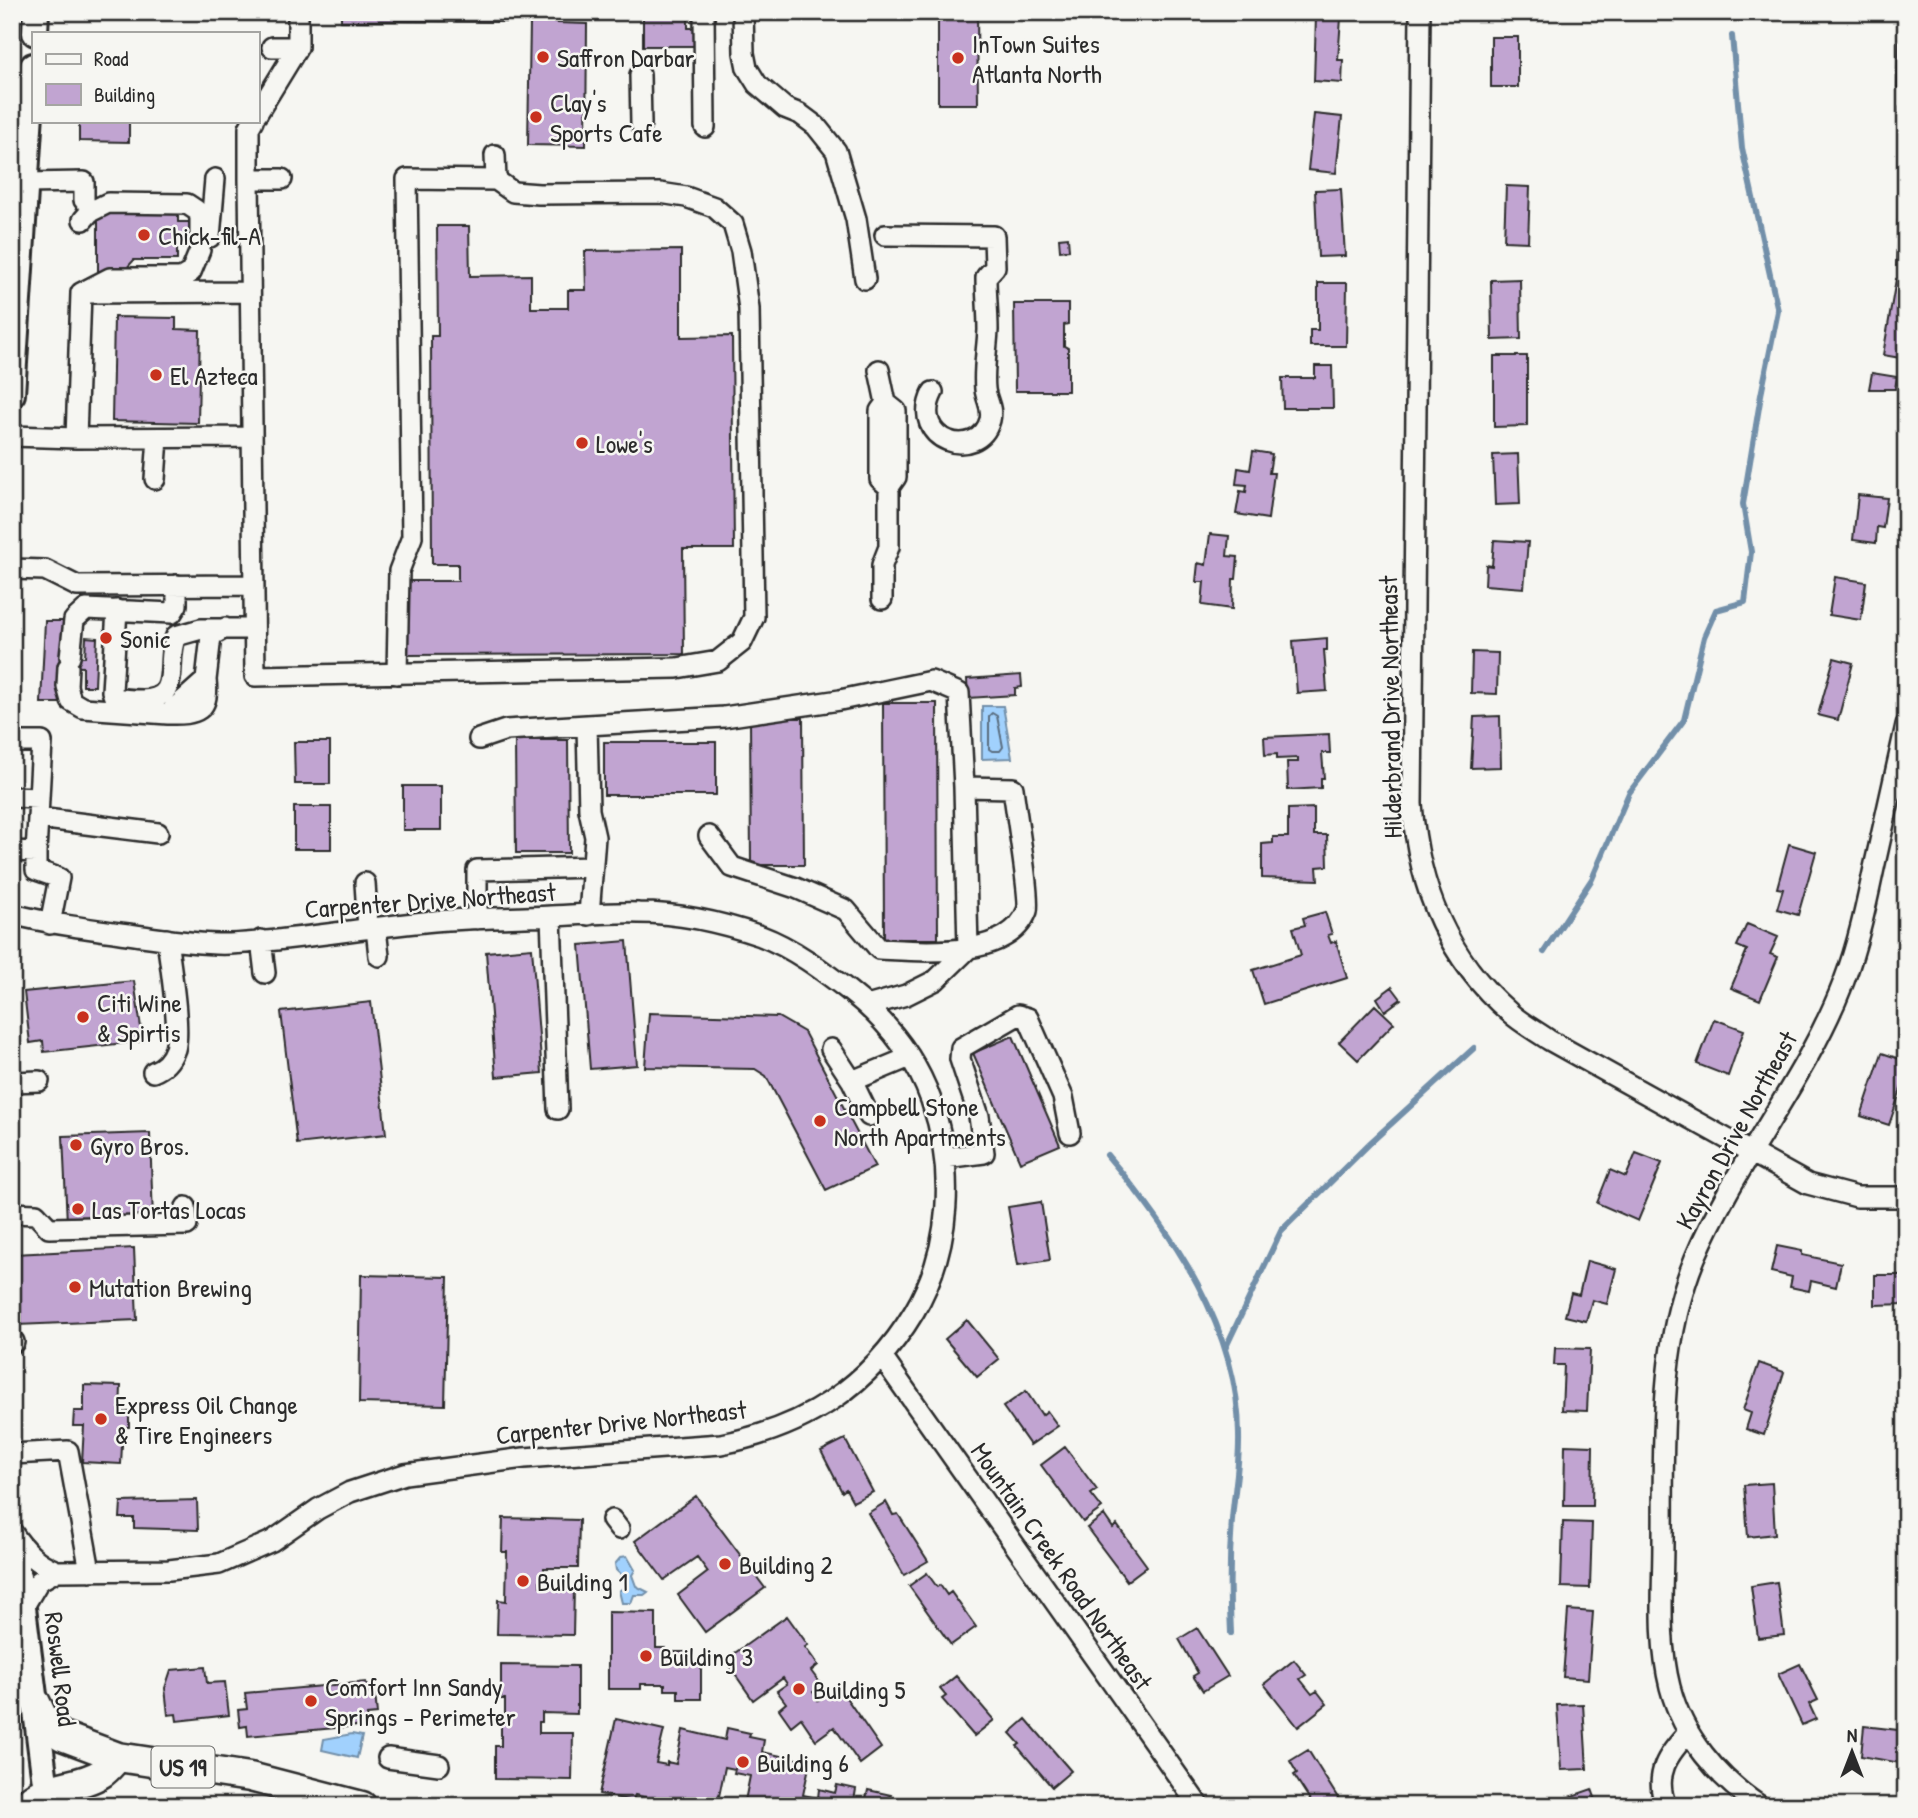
<svg xmlns="http://www.w3.org/2000/svg" width="1918" height="1818" viewBox="0 0 1918 1818" font-family="'Patrick Hand',sans-serif">
<style>
.water{fill:#a1d1fd;stroke:#728fa9;stroke-width:2}
.lines{fill:none;stroke-linecap:round;stroke-linejoin:round}
.shore{stroke:#5a6d7f;stroke-width:2}
.stream{stroke:#728fa9;stroke-width:6}
.building{fill:#c1a4d1;stroke:#2b2b2b;stroke-width:2}
.minor-casing{stroke:#2b2b2b;stroke-width:24}
.major-casing{stroke:#2b2b2b;stroke-width:30}
.highway-casing{stroke:#2b2b2b;stroke-width:33}
.minor{stroke:#f6f6f2;stroke-width:19}
.major{stroke:#f6f6f2;stroke-width:24}
.highway{stroke:#f6f6f2;stroke-width:28}
.poi-dot{fill:#c8321e;stroke:#f6f6f2;stroke-width:2.5}
.labels{text-anchor:middle;dominant-baseline:central;stroke-width:5;stroke-linejoin:round;paint-order:stroke}
.shield{fill:#f6f6f2;stroke:#686867;stroke-width:2}
.shield-label{font-size:24px;font-weight:bold;fill:#2b2b2b}
.poi-label{font-size:26px;fill:#2b2b2b;stroke:#f6f6f2;text-anchor:start}
.street-label{font-size:26px;fill:#2b2b2b;stroke:#f6f6f2}
</style>
<rect width="100%" height="100%" fill="#f6f6f2"/>
<filter id="ink" filterUnits="userSpaceOnUse"><feTurbulence type="fractalNoise" baseFrequency=".0143" numOctaves="2"/><feDisplacementMap in="SourceGraphic" scale="14" xChannelSelector="R" yChannelSelector="G"/><feConvolveMatrix kernelMatrix="1 2 1 2 8 2 1 2 1" color-interpolation-filters="sRGB"/></filter>
<g filter="url(#ink)">
<!-- water -->
<path class="water" d="M 982,706 L 1003,706 L 1012,758 L 982,759 Z
M 627,1556 L 635,1570 L 632,1575 L 636,1586 L 648,1592 L 644,1595 L 634,1595 L 631,1603 L 622,1603 L 619,1591 L 626,1586 C 627,1576 621,1576 616,1570 L 615,1564 L 621,1557 Z
M 352,1734 L 362,1736 L 357,1758 L 322,1750 L 324,1739 Z"/>
<g class="lines">
<!-- shore -->
<path class="shore" d="M 992,713 L 997,716 L 1003,747 L 1000,751 L 992,751 L 989,749 L 989,716 Z"/>
<!-- stream -->
<path class="stream" d="M 1544,952 L 1592,879 L 1629,793 L 1684,720 L 1704,637 L 1716,610 L 1745,602 L 1751,552 L 1743,504 L 1761,395 L 1778,311 L 1742,148 L 1732,36
M 1107,1155 C 1173,1233 1239,1329 1239,1435 C 1240,1464 1234,1492 1232,1520 C 1229,1558 1229,1595 1231,1633
M 1225,1349 L 1281,1231 L 1370,1143 L 1474,1048"/>
</g>
<!-- building -->
<path class="building" d="M 341,12 L 557,12 L 557,23 L 587,24 L 586,146 L 528,145 L 530,22 L 341,21 Z
M 643,12 L 688,12 L 688,28 L 696,28 L 696,46 L 643,46 Z
M 938,12 L 977,12 L 978,104 L 938,104 Z
M 1316,16 L 1341,18 L 1338,60 L 1343,60 L 1342,83 L 1314,81 Z
M 1899,33 L 1906,34 L 1906,88 L 1897,87 Z
M 1491,37 L 1518,37 L 1518,87 L 1491,87 Z
M 1900,106 L 1906,106 L 1906,174 L 1898,174 Z
M 1314,114 L 1342,117 L 1336,173 L 1308,170 Z
M 79,121 L 129,121 L 129,142 L 79,141 Z
M 1506,186 L 1530,187 L 1528,242 L 1504,241 Z
M 1341,189 L 1345,256 L 1318,257 L 1315,190 Z
M 1899,195 L 1906,195 L 1906,266 L 1896,266 Z
M 98,213 L 178,213 L 178,222 L 191,222 L 191,248 L 177,248 L 177,260 L 134,260 L 124,271 L 98,271 Z
M 437,226 L 469,226 L 470,276 L 531,275 L 531,308 L 568,308 L 568,290 L 586,290 L 585,251 L 681,250 L 681,337 L 732,336 L 734,549 L 683,549 L 684,654 L 408,655 L 408,581 L 458,581 L 458,564 L 432,564 L 431,336 L 438,336 Z
M 1068,237 L 1069,250 L 1060,251 L 1059,238 Z
M 1520,279 L 1521,339 L 1492,340 L 1491,280 Z
M 1896,279 L 1906,281 L 1906,359 L 1883,355 Z
M 1318,283 L 1347,283 L 1346,346 L 1310,346 L 1310,330 L 1318,330 Z
M 1014,304 L 1068,304 L 1068,324 L 1064,325 L 1064,346 L 1068,348 L 1068,391 L 1015,391 Z
M 114,317 L 176,318 L 176,329 L 200,330 L 198,423 L 112,421 Z
M 1494,356 L 1527,356 L 1527,426 L 1494,427 Z
M 1315,366 L 1332,366 L 1333,408 L 1283,408 L 1282,378 L 1315,378 Z
M 1872,373 L 1897,377 L 1895,389 L 1869,389 Z
M 1253,451 L 1272,454 L 1269,473 L 1274,473 L 1268,519 L 1236,514 L 1240,491 L 1246,492 L 1247,485 L 1236,484 L 1238,468 L 1250,470 Z
M 1518,454 L 1520,504 L 1495,505 L 1493,455 Z
M 1858,495 L 1887,498 L 1883,528 L 1877,527 L 1876,543 L 1853,540 Z
M 1210,534 L 1229,536 L 1227,556 L 1238,557 L 1236,579 L 1233,579 L 1232,609 L 1202,605 L 1204,582 L 1196,582 L 1198,563 L 1206,565 Z
M 1494,540 L 1528,542 L 1524,588 L 1485,585 L 1486,565 L 1492,566 Z
M 1835,577 L 1866,582 L 1861,620 L 1829,615 Z
M 45,621 L 68,621 L 67,657 L 85,657 L 86,637 L 97,638 L 95,686 L 83,686 L 83,667 L 61,666 L 61,703 L 41,703 Z
M 1327,638 L 1327,650 L 1324,650 L 1327,691 L 1297,693 L 1293,641 Z
M 1472,652 L 1498,653 L 1497,694 L 1471,693 Z
M 1834,658 L 1853,663 L 1838,720 L 1818,715 Z
M 1021,675 L 1022,687 L 1015,688 L 1015,695 L 968,698 L 967,679 Z
M 883,703 L 937,703 L 938,939 L 884,939 Z
M 1500,716 L 1501,767 L 1471,768 L 1474,717 Z
M 750,718 L 803,718 L 804,865 L 751,865 Z
M 1329,734 L 1330,753 L 1322,753 L 1324,778 L 1321,778 L 1321,788 L 1288,790 L 1287,762 L 1298,762 L 1298,758 L 1277,759 L 1277,754 L 1265,755 L 1264,737 Z
M 515,740 L 568,740 L 569,853 L 516,853 Z
M 294,742 L 330,742 L 330,784 L 295,784 Z
M 604,742 L 716,742 L 716,795 L 604,795 Z
M 403,786 L 441,786 L 441,830 L 403,830 Z
M 294,807 L 331,807 L 331,849 L 294,849 Z
M 1314,808 L 1314,835 L 1327,835 L 1328,866 L 1317,867 L 1318,880 L 1262,878 L 1262,844 L 1273,843 L 1273,837 L 1288,837 L 1288,809 Z
M 1789,844 L 1816,852 L 1798,915 L 1777,909 L 1783,889 L 1777,888 Z
M 1325,912 L 1332,934 L 1328,935 L 1331,943 L 1336,941 L 1347,978 L 1264,1004 L 1253,970 L 1301,955 L 1293,928 L 1305,925 L 1303,918 Z
M 1747,924 L 1778,937 L 1770,954 L 1778,957 L 1760,1000 L 1731,988 L 1747,950 L 1737,946 Z
M 627,941 L 637,1065 L 590,1069 L 580,945 Z
M 532,948 L 542,1073 L 496,1077 L 486,952 Z
M 134,981 L 143,1041 L 44,1052 L 43,1041 L 30,1043 L 24,992 Z
M 1392,987 L 1401,999 L 1385,1011 L 1377,998 Z
M 371,1002 L 386,1134 L 297,1144 L 281,1012 Z
M 1375,1005 L 1394,1023 L 1358,1060 L 1339,1042 Z
M 649,1013 L 778,1017 L 804,1032 L 875,1167 L 826,1190 L 766,1076 L 755,1069 L 645,1067 Z
M 1714,1019 L 1744,1030 L 1728,1076 L 1697,1064 Z
M 1013,1036 L 1060,1145 L 1020,1162 L 973,1053 Z
M 1882,1053 L 1906,1061 L 1906,1074 L 1889,1125 L 1861,1116 Z
M 150,1133 L 153,1220 L 67,1223 L 63,1136 Z
M 1636,1153 L 1662,1163 L 1638,1221 L 1597,1203 L 1610,1170 L 1626,1177 Z
M 1041,1202 L 1050,1260 L 1018,1265 L 1008,1207 Z
M 1777,1246 L 1802,1251 L 1802,1255 L 1841,1263 L 1836,1287 L 1811,1281 L 1809,1291 L 1790,1287 L 1792,1277 L 1771,1272 Z
M 134,1248 L 137,1320 L 17,1325 L 14,1254 Z
M 1587,1261 L 1616,1269 L 1607,1304 L 1592,1300 L 1586,1321 L 1565,1316 L 1571,1293 L 1579,1295 Z
M 361,1275 L 448,1277 L 445,1405 L 359,1403 Z
M 1875,1275 L 1906,1275 L 1906,1304 L 1875,1305 Z
M 967,1320 L 999,1359 L 977,1377 L 945,1339 Z
M 1555,1348 L 1590,1349 L 1587,1411 L 1562,1410 L 1564,1365 L 1554,1365 Z
M 1759,1363 L 1784,1372 L 1764,1435 L 1746,1429 L 1751,1413 L 1743,1410 Z
M 84,1385 L 121,1386 L 120,1412 L 129,1412 L 129,1427 L 123,1427 L 121,1464 L 82,1462 L 84,1426 L 73,1426 L 74,1411 L 84,1411 Z
M 1026,1391 L 1042,1415 L 1047,1411 L 1058,1426 L 1030,1445 L 1003,1407 Z
M 845,1439 L 873,1492 L 853,1502 L 846,1489 L 842,1492 L 821,1451 Z
M 1565,1445 L 1593,1446 L 1592,1506 L 1564,1506 Z
M 1065,1447 L 1097,1490 L 1091,1494 L 1102,1508 L 1083,1522 L 1041,1465 Z
M 1772,1483 L 1775,1534 L 1748,1537 L 1744,1485 Z
M 696,1496 L 765,1588 L 705,1632 L 678,1595 L 708,1572 L 697,1557 L 664,1580 L 635,1541 Z
M 197,1500 L 198,1530 L 134,1528 L 134,1518 L 120,1518 L 121,1502 Z
M 886,1502 L 893,1515 L 898,1514 L 928,1561 L 904,1575 L 868,1513 Z
M 1104,1515 L 1113,1528 L 1117,1525 L 1147,1566 L 1127,1581 L 1087,1528 Z
M 503,1518 L 579,1520 L 578,1568 L 544,1568 L 544,1577 L 540,1577 L 540,1586 L 574,1587 L 573,1635 L 497,1634 L 498,1600 L 506,1601 L 507,1552 L 502,1552 Z
M 1563,1522 L 1592,1523 L 1590,1588 L 1561,1587 Z
M 927,1573 L 937,1587 L 940,1585 L 947,1595 L 951,1592 L 976,1627 L 951,1645 L 909,1586 Z
M 1777,1582 L 1784,1635 L 1758,1638 L 1751,1586 Z
M 1568,1610 L 1593,1612 L 1588,1679 L 1563,1677 Z
M 608,1612 L 656,1613 L 656,1648 L 665,1648 L 665,1652 L 685,1652 L 685,1661 L 701,1661 L 701,1699 L 678,1699 L 678,1690 L 665,1690 L 665,1684 L 641,1684 L 641,1689 L 608,1689 Z
M 787,1616 L 808,1645 L 805,1647 L 818,1665 L 811,1671 L 822,1686 L 813,1692 L 818,1700 L 838,1686 L 881,1748 L 860,1764 L 834,1727 L 816,1740 L 801,1718 L 791,1726 L 779,1709 L 786,1703 L 777,1691 L 787,1684 L 783,1678 L 753,1700 L 725,1660 Z
M 1197,1628 L 1228,1676 L 1203,1691 L 1193,1676 L 1198,1673 L 1179,1639 Z
M 1294,1660 L 1306,1675 L 1300,1679 L 1312,1694 L 1317,1691 L 1327,1704 L 1298,1727 L 1264,1684 Z
M 1800,1664 L 1818,1700 L 1809,1704 L 1816,1719 L 1802,1725 L 1778,1674 Z
M 501,1665 L 577,1666 L 577,1714 L 542,1713 L 542,1722 L 539,1722 L 539,1733 L 573,1733 L 572,1780 L 495,1779 L 495,1746 L 501,1746 L 501,1722 L 505,1721 L 505,1699 L 501,1699 Z
M 205,1667 L 207,1683 L 225,1682 L 229,1715 L 177,1721 L 176,1714 L 168,1715 L 165,1688 L 171,1670 Z
M 956,1676 L 994,1720 L 974,1736 L 942,1699 L 946,1696 L 940,1689 Z
M 366,1682 L 368,1694 L 375,1693 L 377,1714 L 367,1715 L 368,1725 L 248,1736 L 247,1726 L 240,1727 L 238,1710 L 247,1709 L 245,1693 Z
M 1583,1704 L 1587,1769 L 1561,1770 L 1557,1705 Z
M 616,1719 L 664,1730 L 656,1763 L 667,1765 L 667,1762 L 676,1764 L 683,1730 L 725,1740 L 727,1728 L 750,1733 L 749,1737 L 764,1740 L 762,1752 L 810,1762 L 803,1795 L 818,1798 L 819,1789 L 835,1793 L 837,1785 L 856,1789 L 854,1801 L 865,1803 L 868,1790 L 891,1795 L 889,1802 L 908,1806 L 744,1806 L 750,1776 L 734,1773 L 735,1769 L 725,1767 L 717,1806 L 682,1806 L 635,1795 L 633,1801 L 599,1794 Z
M 1026,1719 L 1071,1771 L 1052,1787 L 1017,1746 L 1020,1744 L 1010,1733 Z
M 1864,1726 L 1906,1731 L 1906,1764 L 1861,1756 Z
M 1308,1750 L 1343,1806 L 1314,1806 L 1294,1775 L 1297,1773 L 1290,1761 Z
M 1592,1789 L 1598,1806 L 1569,1806 L 1566,1798 Z"/>
<g class="lines">
<!-- minor casing -->
<g class="minor-casing">
<path id="minor" d="M 704,12 L 705,127
M 743,12 L 744,53 L 747,68 L 757,84 L 785,108 L 800,114 L 816,126 L 836,151 L 856,219 L 865,279
M 1420,12 L 1412,804 C 1418,886 1446,957 1509,1012 C 1521,1023 1536,1031 1549,1040 L 1808,1184 L 1857,1197 L 1906,1197
M 272,47 L 298,47
M 640,75 L 641,124
M 12,92 L 31,95
M 257,114 L 298,47 L 298,12
M 253,121 L 249,128 L 249,179 L 255,676 L 677,668 L 718,661 L 742,642 L 754,617 L 749,309 L 741,251 L 733,224 L 714,207 L 686,197 L 660,193 L 539,194 L 513,192 L 496,180
M 249,179 L 282,179
M 26,183 L 84,182 L 84,200
M 885,235 L 994,236 L 995,267 L 986,277 C 986,294 988,312 988,330 C 987,350 983,370 985,389 C 986,400 993,407 990,420 C 978,463 908,441 933,392
M 210,237 L 215,179
M 81,293 L 110,278 L 181,278 L 191,272 L 200,250 L 200,216 L 196,210 L 187,204 L 108,203 L 90,212 L 83,220
M 85,293 L 249,292
M 879,370 L 886,403 L 896,411 L 896,477 L 889,487 L 889,547 L 882,565 L 882,599
M 886,403 L 880,411 L 880,479 L 889,487
M 12,436 L 76,438 L 81,293
M 76,438 L 250,437
M 155,479 L 158,438
M 12,569 L 45,570 L 77,586 L 253,585
M 117,610 L 112,691 L 114,697 C 124,700 132,700 142,700 C 184,699 164,662 176,636 L 201,629 L 254,629
M 70,657 L 74,620 L 86,609 L 172,613 L 177,605 L 177,585
M 68,667 L 67,686 L 71,701 L 83,708 L 168,714 L 206,680 L 211,636 L 225,628
M 397,674 L 399,571 L 412,537 L 407,179 L 496,180 L 495,155
M 168,714 C 197,715 210,711 206,680
M 479,739 L 506,730 L 587,725
M 12,742 L 42,742 L 39,798 L 12,797
M 39,798 L 38,818 L 158,833
M 12,851 L 36,852 L 38,818
M 36,852 L 36,870 L 59,878 L 50,924
M 365,883 L 368,928
M 12,914 C 55,925 99,930 142,936 C 171,940 202,945 230,944 C 298,940 366,927 434,921 C 473,918 512,918 551,916 C 580,915 610,912 639,913 C 680,913 723,923 761,936 C 793,948 822,970 848,990 C 885,1019 915,1055 931,1100 C 955,1169 952,1248 914,1312 C 869,1387 805,1428 721,1444 L 524,1458 L 405,1474 L 350,1492 L 318,1509 L 272,1541 L 219,1564 L 169,1570 L 57,1571 C 37,1564 24,1550 12,1532
M 589,915 L 595,837 L 589,810 L 587,725 L 724,717 L 840,700 L 931,681 L 959,693 L 964,787 L 1013,788 C 1015,806 1031,901 1027,911 C 1008,960 921,951 879,949 L 846,910 L 796,888 L 732,867 L 709,836
M 551,916 L 558,1109
M 477,919 L 477,870 L 592,867
M 376,928 L 379,956
M 261,940 L 265,973
M 867,1006 L 906,995 L 936,980 L 968,949 L 964,787
M 831,1049 L 852,1081 L 869,1116
M 153,1072 C 164,1068 171,1060 175,1049 C 181,1028 170,964 167,939
M 852,1081 L 910,1057
M 12,1082 L 39,1081
M 945,1158 L 984,1153 L 979,1116 L 960,1059 L 961,1048 L 1018,1015 L 1028,1018 L 1063,1097 L 1070,1133
M 12,1213 L 36,1214 L 49,1228 L 187,1225 L 186,1207
M 12,1342 L 14,1342
M 882,1357 L 1199,1806
M 12,1454 L 68,1451 L 90,1571
M 612,1520 L 619,1529
M 23,1608 L 39,1581 L 57,1571
M 388,1758 L 439,1765
M 1666,1806 C 1653,1774 1668,1754 1689,1732
M 1760,1806 C 1718,1778 1683,1737 1670,1687 C 1658,1640 1663,1590 1663,1541 C 1664,1448 1658,1347 1695,1258 C 1736,1161 1806,1080 1844,981 C 1858,944 1866,906 1874,868 C 1885,820 1895,773 1906,725"/>
</g>
<!-- major casing -->
<g class="major-casing">
<path id="major" d="M 35,33 L 36,12
M 12,394 L 33,66
M 12,1540 L 23,1608 L 48,1806"/>
</g>
<!-- highway casing -->
<g class="highway-casing">
<path id="highway" d="M 36,1703 L 45,1722 L 62,1736 L 118,1757 L 250,1777 L 362,1806
M 24,1806 C 44,1783 77,1789 102,1773 C 108,1769 113,1762 118,1757"/>
</g>
<!-- minor -->
<use href="#minor" class="minor"/>
<!-- major -->
<use href="#major" class="major"/>
<!-- highway -->
<use href="#highway" class="highway"/>
</g>
</g>
<!-- markers -->
<g class="poi-dot">
<circle cx="543" cy="57" r="7"/>
<circle cx="958" cy="58" r="7"/>
<circle cx="536" cy="117" r="7"/>
<circle cx="144" cy="235" r="7"/>
<circle cx="156" cy="375" r="7"/>
<circle cx="582" cy="443" r="7"/>
<circle cx="106" cy="638" r="7"/>
<circle cx="83" cy="1017" r="7"/>
<circle cx="820" cy="1121" r="7"/>
<circle cx="76" cy="1145" r="7"/>
<circle cx="78" cy="1209" r="7"/>
<circle cx="75" cy="1287" r="7"/>
<circle cx="101" cy="1419" r="7"/>
<circle cx="725" cy="1564" r="7"/>
<circle cx="523" cy="1581" r="7"/>
<circle cx="646" cy="1656" r="7"/>
<circle cx="799" cy="1689" r="7"/>
<circle cx="311" cy="1701" r="7"/>
<circle cx="743" cy="1762" r="7"/>
</g>
<g class="labels">
<!-- shield labels -->
<rect class="shield" x="151.5" y="1746.5" width="63" height="41" rx="5"/>
<g class="shield-label">
<text x="183" y="1767">US 19</text>
</g>
<!-- poi labels -->
<g class="poi-label">
<text x="972" y="43">InTown Suites<tspan x="972" dy="30">Atlanta North</tspan></text>
<text x="557" y="57">Saffron Darbar</text>
<text x="550" y="102">Clay's<tspan x="550" dy="30">Sports Cafe</tspan></text>
<text x="158" y="235">Chick-fil-A</text>
<text x="170" y="375">El Azteca</text>
<text x="596" y="443">Lowe's</text>
<text x="120" y="638">Sonic</text>
<text x="97" y="1002">Citi Wine<tspan x="97" dy="30">&amp; Spirtis</tspan></text>
<text x="834" y="1106">Campbell Stone<tspan x="834" dy="30">North Apartments</tspan></text>
<text x="90" y="1145">Gyro Bros.</text>
<text x="92" y="1209">Las Tortas Locas</text>
<text x="89" y="1287">Mutation Brewing</text>
<text x="115" y="1404">Express Oil Change<tspan x="115" dy="30">&amp; Tire Engineers</tspan></text>
<text x="739" y="1564">Building 2</text>
<text x="537" y="1581">Building 1</text>
<text x="660" y="1656">Building 3</text>
<text x="325" y="1686">Comfort Inn Sandy<tspan x="325" dy="30">Springs - Perimeter</tspan></text>
<text x="813" y="1689">Building 5</text>
<text x="757" y="1762">Building 6</text>
</g>
<!-- street labels -->
<g class="street-label">
<text transform="translate(1390 707) rotate(-91)">Hilderbrand Drive Northeast</text>
<text transform="translate(430 900) rotate(-4)">Carpenter Drive Northeast</text>
<text transform="translate(1736 1130) rotate(-61)">Kayron Drive Northeast</text>
<text transform="translate(621 1422) rotate(-6)">Carpenter Drive Northeast</text>
<text transform="translate(1062 1566) rotate(55)">Mountain Creek Road Northeast</text>
<text transform="translate(61 1669) rotate(83)">Roswell Road</text>
</g>
</g>
<!-- margin -->
<rect width="1918" height="1818" fill="none" stroke="#f6f6f2" stroke-width="42"/>
<rect x="21" y="21" width="1876" height="1776" fill="none" stroke="#2b2b2b" stroke-width="2.5" filter="url(#ink)"/>
<!-- legend -->
<rect x="32" y="32" width="228" height="91" fill="#f6f6f2" stroke="#a5a5a2" stroke-width="2"/>
<rect x="46" y="54" width="35" height="10" fill="#f6f6f2" stroke="#a5a5a2" stroke-width="2"/>
<text x="94" y="66" font-size="21" fill="#2b2b2b">Road</text>
<rect x="46" y="84" width="35" height="21" fill="#c1a4d1" stroke="#a5a5a2" stroke-width="2"/>
<text x="94" y="102" font-size="21" fill="#2b2b2b">Building</text>
<!-- north arrow -->
<g transform="translate(1852 1752)" stroke="#f6f6f2" stroke-width="5" paint-order="stroke">
<path d="M0-5L12 26L0 18L-12 26Z" fill="#2b2b2b"/>
<text y="-10" font-size="19" font-weight="bold" text-anchor="middle" fill="#2b2b2b">N</text>
</g>
</svg>
